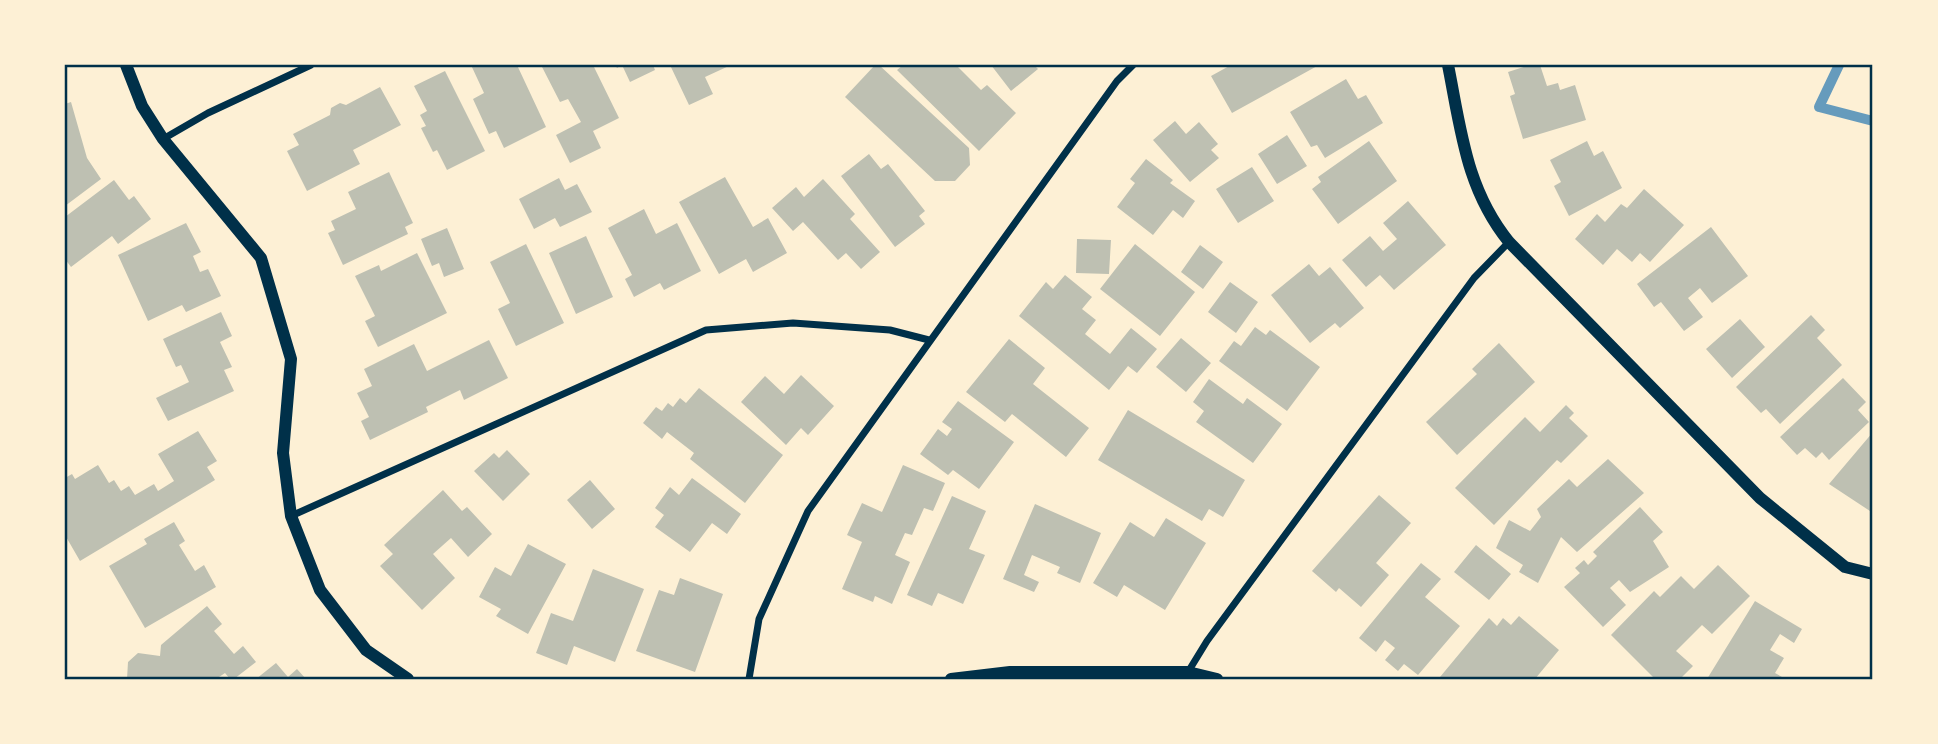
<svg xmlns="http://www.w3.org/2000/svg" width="1938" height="744" viewBox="0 0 1938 744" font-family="'Nunito Sans',sans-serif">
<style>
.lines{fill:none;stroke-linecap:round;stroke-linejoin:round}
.stream{stroke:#669bbc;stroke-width:10}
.building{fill:#bec0b2}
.minor{stroke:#003049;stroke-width:7}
.tertiary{stroke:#003049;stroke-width:12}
.neatline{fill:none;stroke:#003049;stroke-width:2.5}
</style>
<rect width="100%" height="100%" fill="#fdf0d5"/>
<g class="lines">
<!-- stream -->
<path class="stream" d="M 1839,65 L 1819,107 L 1873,121"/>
</g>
<!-- building -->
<path class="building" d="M 471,65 L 517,65 L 546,127 L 504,148 L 496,131 L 489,134 L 473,99 L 484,93 Z
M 541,65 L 593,65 L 619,118 L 593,131 L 601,148 L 570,163 L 556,135 L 581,122 L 568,99 L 560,102 Z
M 615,65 L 653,65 L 655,70 L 630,82 L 622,65 L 617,68 Z
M 670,65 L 731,65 L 705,77 L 713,94 L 689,105 Z
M 875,65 L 879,65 L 969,148 L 970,165 L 955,181 L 935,181 L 845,97 Z
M 903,65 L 959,65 L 958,67 L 981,90 L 987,85 L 1016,113 L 979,151 L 897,70 Z
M 991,65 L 1034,65 L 1038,69 L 1011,91 Z
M 1231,65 L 1319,65 L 1232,113 L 1211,76 Z
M 1530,65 L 1540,65 L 1547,86 L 1558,83 L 1560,90 L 1575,85 L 1586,120 L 1523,139 L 1510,96 L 1515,94 L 1508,72 Z
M 445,71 L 485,151 L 447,170 L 437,150 L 433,152 L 421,128 L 426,126 L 420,115 L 427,111 L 414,86 Z
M 1346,79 L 1358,99 L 1366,95 L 1383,123 L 1325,158 L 1317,145 L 1311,147 L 1290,112 Z
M 380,87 L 401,125 L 353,150 L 360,164 L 307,191 L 287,151 L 299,145 L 293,134 L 330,115 L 331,108 L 340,103 L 346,105 Z
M 71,102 L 87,158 L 101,179 L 65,206 L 65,104 Z
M 1175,121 L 1186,134 L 1199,122 L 1218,144 L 1211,150 L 1219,158 L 1190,182 L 1153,140 Z
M 1287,135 L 1307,166 L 1277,184 L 1258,154 Z
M 1369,141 L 1397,181 L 1338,224 L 1312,189 L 1321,182 L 1318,177 Z
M 1587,141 L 1594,156 L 1603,151 L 1622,188 L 1569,216 L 1554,186 L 1561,182 L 1550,160 Z
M 869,154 L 881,169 L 888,164 L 925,211 L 919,216 L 925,224 L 895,247 L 841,176 Z
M 1146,159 L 1173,180 L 1170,183 L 1195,201 L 1183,218 L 1173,210 L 1153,235 L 1117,207 L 1135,183 L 1130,179 Z
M 1252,167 L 1274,201 L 1238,223 L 1216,189 Z
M 389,172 L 413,223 L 405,227 L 408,234 L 343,265 L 328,233 L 335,230 L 331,221 L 356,209 L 348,192 Z
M 725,177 L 753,227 L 768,218 L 787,253 L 753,272 L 746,259 L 719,274 L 679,202 Z
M 559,178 L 565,190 L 577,184 L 592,212 L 560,227 L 555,218 L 534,229 L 519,199 Z
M 823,179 L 855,214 L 850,219 L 880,252 L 861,269 L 846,253 L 838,260 L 803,222 L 793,231 L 772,208 L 796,187 L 804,197 Z
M 114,180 L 129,200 L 134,196 L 151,219 L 118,244 L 112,236 L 71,267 L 65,259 L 65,217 Z
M 1644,189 L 1684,225 L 1650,262 L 1640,253 L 1632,262 L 1617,249 L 1603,265 L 1575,239 L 1597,214 L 1605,222 L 1621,204 L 1627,208 Z
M 1408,201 L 1446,245 L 1394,290 L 1380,275 L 1366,287 L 1342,260 L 1370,236 L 1383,251 L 1397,239 L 1383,223 Z
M 644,209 L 656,234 L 677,223 L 701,271 L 664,290 L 660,283 L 634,297 L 625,279 L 632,275 L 608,228 Z
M 186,223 L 201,252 L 193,256 L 200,272 L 208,269 L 221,296 L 186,312 L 182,305 L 148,321 L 118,255 Z
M 1711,227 L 1748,276 L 1712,303 L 1700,288 L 1688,298 L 1703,317 L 1684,331 L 1661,302 L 1654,307 L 1637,284 Z
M 447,228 L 464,269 L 444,277 L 439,263 L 432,266 L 421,239 Z
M 586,236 L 613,297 L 576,314 L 549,253 Z
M 1077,239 L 1111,240 L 1109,274 L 1076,273 Z
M 526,244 L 564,323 L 516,346 L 498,309 L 510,303 L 490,262 Z
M 1135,244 L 1195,292 L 1160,336 L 1100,289 Z
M 1200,245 L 1223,262 L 1203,289 L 1181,272 Z
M 417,253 L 447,313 L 378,347 L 365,321 L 375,316 L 355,276 L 379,265 L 381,271 Z
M 1309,264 L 1319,276 L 1330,267 L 1364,308 L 1340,328 L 1335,323 L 1310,343 L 1271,295 Z
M 1065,275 L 1092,297 L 1082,309 L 1096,320 L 1085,334 L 1110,354 L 1131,328 L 1157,349 L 1137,373 L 1128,366 L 1109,390 L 1019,316 L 1046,282 L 1053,289 Z
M 1230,282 L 1258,302 L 1236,333 L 1208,312 Z
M 221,312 L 232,336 L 220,342 L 232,367 L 224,370 L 234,391 L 168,421 L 156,398 L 189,382 L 181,365 L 176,367 L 163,339 Z
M 1811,315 L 1825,330 L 1817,338 L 1842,365 L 1780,424 L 1766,409 L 1761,413 L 1736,387 Z
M 1740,319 L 1765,347 L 1732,378 L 1706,349 Z
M 1255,327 L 1266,335 L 1270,330 L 1320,367 L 1287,411 L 1219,361 L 1234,341 L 1241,346 Z
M 1181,338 L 1211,363 L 1186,392 L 1156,367 Z
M 1009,339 L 1045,368 L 1033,384 L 1089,428 L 1066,457 L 1012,414 L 1005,422 L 966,392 Z
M 489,340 L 508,378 L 464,400 L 460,390 L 426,407 L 428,412 L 370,440 L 361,421 L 369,417 L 357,393 L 372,386 L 364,369 L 414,344 L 427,371 Z
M 1499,343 L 1535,382 L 1457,455 L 1426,422 L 1477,374 L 1472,369 Z
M 801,375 L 834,406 L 808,435 L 801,428 L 786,445 L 741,402 L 765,376 L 784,394 Z
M 1843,378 L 1866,402 L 1858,410 L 1869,422 L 1829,460 L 1822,452 L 1816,458 L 1805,448 L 1797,455 L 1780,437 Z
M 1209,379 L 1243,404 L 1247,398 L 1282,424 L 1253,463 L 1196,422 L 1204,411 L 1193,402 Z
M 699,388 L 783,455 L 745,503 L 690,459 L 694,453 L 667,432 L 662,439 L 643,423 L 656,407 L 662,411 L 668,403 L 673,407 L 680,398 L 686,403 Z
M 958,401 L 1014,442 L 979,489 L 953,470 L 948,475 L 920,454 L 938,429 L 947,436 L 952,429 L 942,422 Z
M 1566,405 L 1574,413 L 1569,418 L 1588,436 L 1561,463 L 1557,460 L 1494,525 L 1455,488 L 1525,417 L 1540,432 Z
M 1128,410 L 1245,480 L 1223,517 L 1209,509 L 1202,521 L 1098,460 Z
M 198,431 L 217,461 L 207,467 L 215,480 L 80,561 L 65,535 L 65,478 L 72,474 L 75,479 L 98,465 L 109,483 L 114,480 L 121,491 L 129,486 L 135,495 L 154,484 L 158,491 L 174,481 L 158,454 Z
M 1873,432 L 1873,513 L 1829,484 Z
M 507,450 L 530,474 L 503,501 L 474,471 L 494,453 L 499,458 Z
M 1608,459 L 1644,493 L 1577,552 L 1561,537 L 1538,583 L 1519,572 L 1523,565 L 1496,548 L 1509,520 L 1530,531 L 1541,517 L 1537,509 L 1569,479 L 1577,487 Z
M 903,465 L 945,483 L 933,511 L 924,508 L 912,535 L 905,533 L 895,555 L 910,562 L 892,604 L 875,596 L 873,602 L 842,589 L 862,542 L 847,535 L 862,503 L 882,512 Z
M 692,478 L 741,514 L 727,534 L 712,523 L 690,552 L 655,527 L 664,515 L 655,508 L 670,487 L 679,495 Z
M 590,480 L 615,509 L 592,529 L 567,500 Z
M 443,490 L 462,511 L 467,507 L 492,534 L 468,557 L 451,538 L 433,554 L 455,578 L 422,610 L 380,566 L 393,554 L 384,545 Z
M 1379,495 L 1411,523 L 1376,563 L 1389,575 L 1361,607 L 1339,588 L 1336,592 L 1312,571 Z
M 952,496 L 986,511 L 969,549 L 985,555 L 963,604 L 938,593 L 932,606 L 907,595 Z
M 1035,504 L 1101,533 L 1080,583 L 1057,573 L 1060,567 L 1032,555 L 1024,575 L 1039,582 L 1034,592 L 1003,579 Z
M 1640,507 L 1663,532 L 1653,541 L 1669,567 L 1630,592 L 1619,580 L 1610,588 L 1626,605 L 1603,627 L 1564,587 L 1580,573 L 1575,568 L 1584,560 L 1588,565 L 1597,556 L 1593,552 Z
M 1166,518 L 1206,543 L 1165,610 L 1124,585 L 1117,597 L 1093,583 L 1130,522 L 1154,537 Z
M 174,522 L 185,541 L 179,545 L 195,571 L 204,565 L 216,587 L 145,628 L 109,566 L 147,544 L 144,539 Z
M 528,544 L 566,564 L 528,634 L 496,616 L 501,609 L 479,597 L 495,567 L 511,576 Z
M 1476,545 L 1511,574 L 1489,600 L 1454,572 Z
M 1421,563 L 1441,579 L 1425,597 L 1460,626 L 1418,675 L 1404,664 L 1398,671 L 1385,660 L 1395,648 L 1385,640 L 1376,652 L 1359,638 Z
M 1718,565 L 1750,596 L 1712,634 L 1702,625 L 1676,651 L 1693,666 L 1680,679 L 1655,679 L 1611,635 L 1654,591 L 1660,597 L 1681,576 L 1694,589 Z
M 593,569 L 644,589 L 615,662 L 574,646 L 567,665 L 536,653 L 551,613 L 573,621 Z
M 680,578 L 723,594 L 695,672 L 636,651 L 659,590 L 674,595 Z
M 1755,601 L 1802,629 L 1794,643 L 1780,634 L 1770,650 L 1784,658 L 1775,673 L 1782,677 L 1781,679 L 1707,679 Z
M 207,606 L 222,624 L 214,631 L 234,654 L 243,646 L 256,662 L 234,679 L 230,679 L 225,673 L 216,679 L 127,679 L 128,662 L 138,653 L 160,656 L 161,645 Z
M 1519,616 L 1559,650 L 1535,679 L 1442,679 L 1440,677 L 1489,618 L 1497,626 L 1503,618 L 1511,625 Z
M 276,663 L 288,677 L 297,669 L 306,679 L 256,679 Z"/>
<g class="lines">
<!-- minor -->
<path class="minor" d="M 163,139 L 208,113 L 311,65
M 291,516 L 706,330 L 793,323 L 890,330 L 929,340
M 1188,672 L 1207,641 L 1474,278 L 1509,242
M 749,679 L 759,619 L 808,511 L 1117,81 L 1133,65"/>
<!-- tertiary -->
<path class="tertiary" d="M 126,65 L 142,106 L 163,139 L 261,258 L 291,359 L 283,453 L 291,516 L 320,590 L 366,650 L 408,679
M 1448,65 C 1461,130 1466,189 1509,242 L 1760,498 L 1845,567 L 1873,574
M 951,679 L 1010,672 L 1188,672 L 1217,679"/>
</g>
<!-- border -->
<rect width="1938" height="744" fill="none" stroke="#fdf0d5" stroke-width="133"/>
<rect x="66" y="66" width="1805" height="612" class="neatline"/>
</svg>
